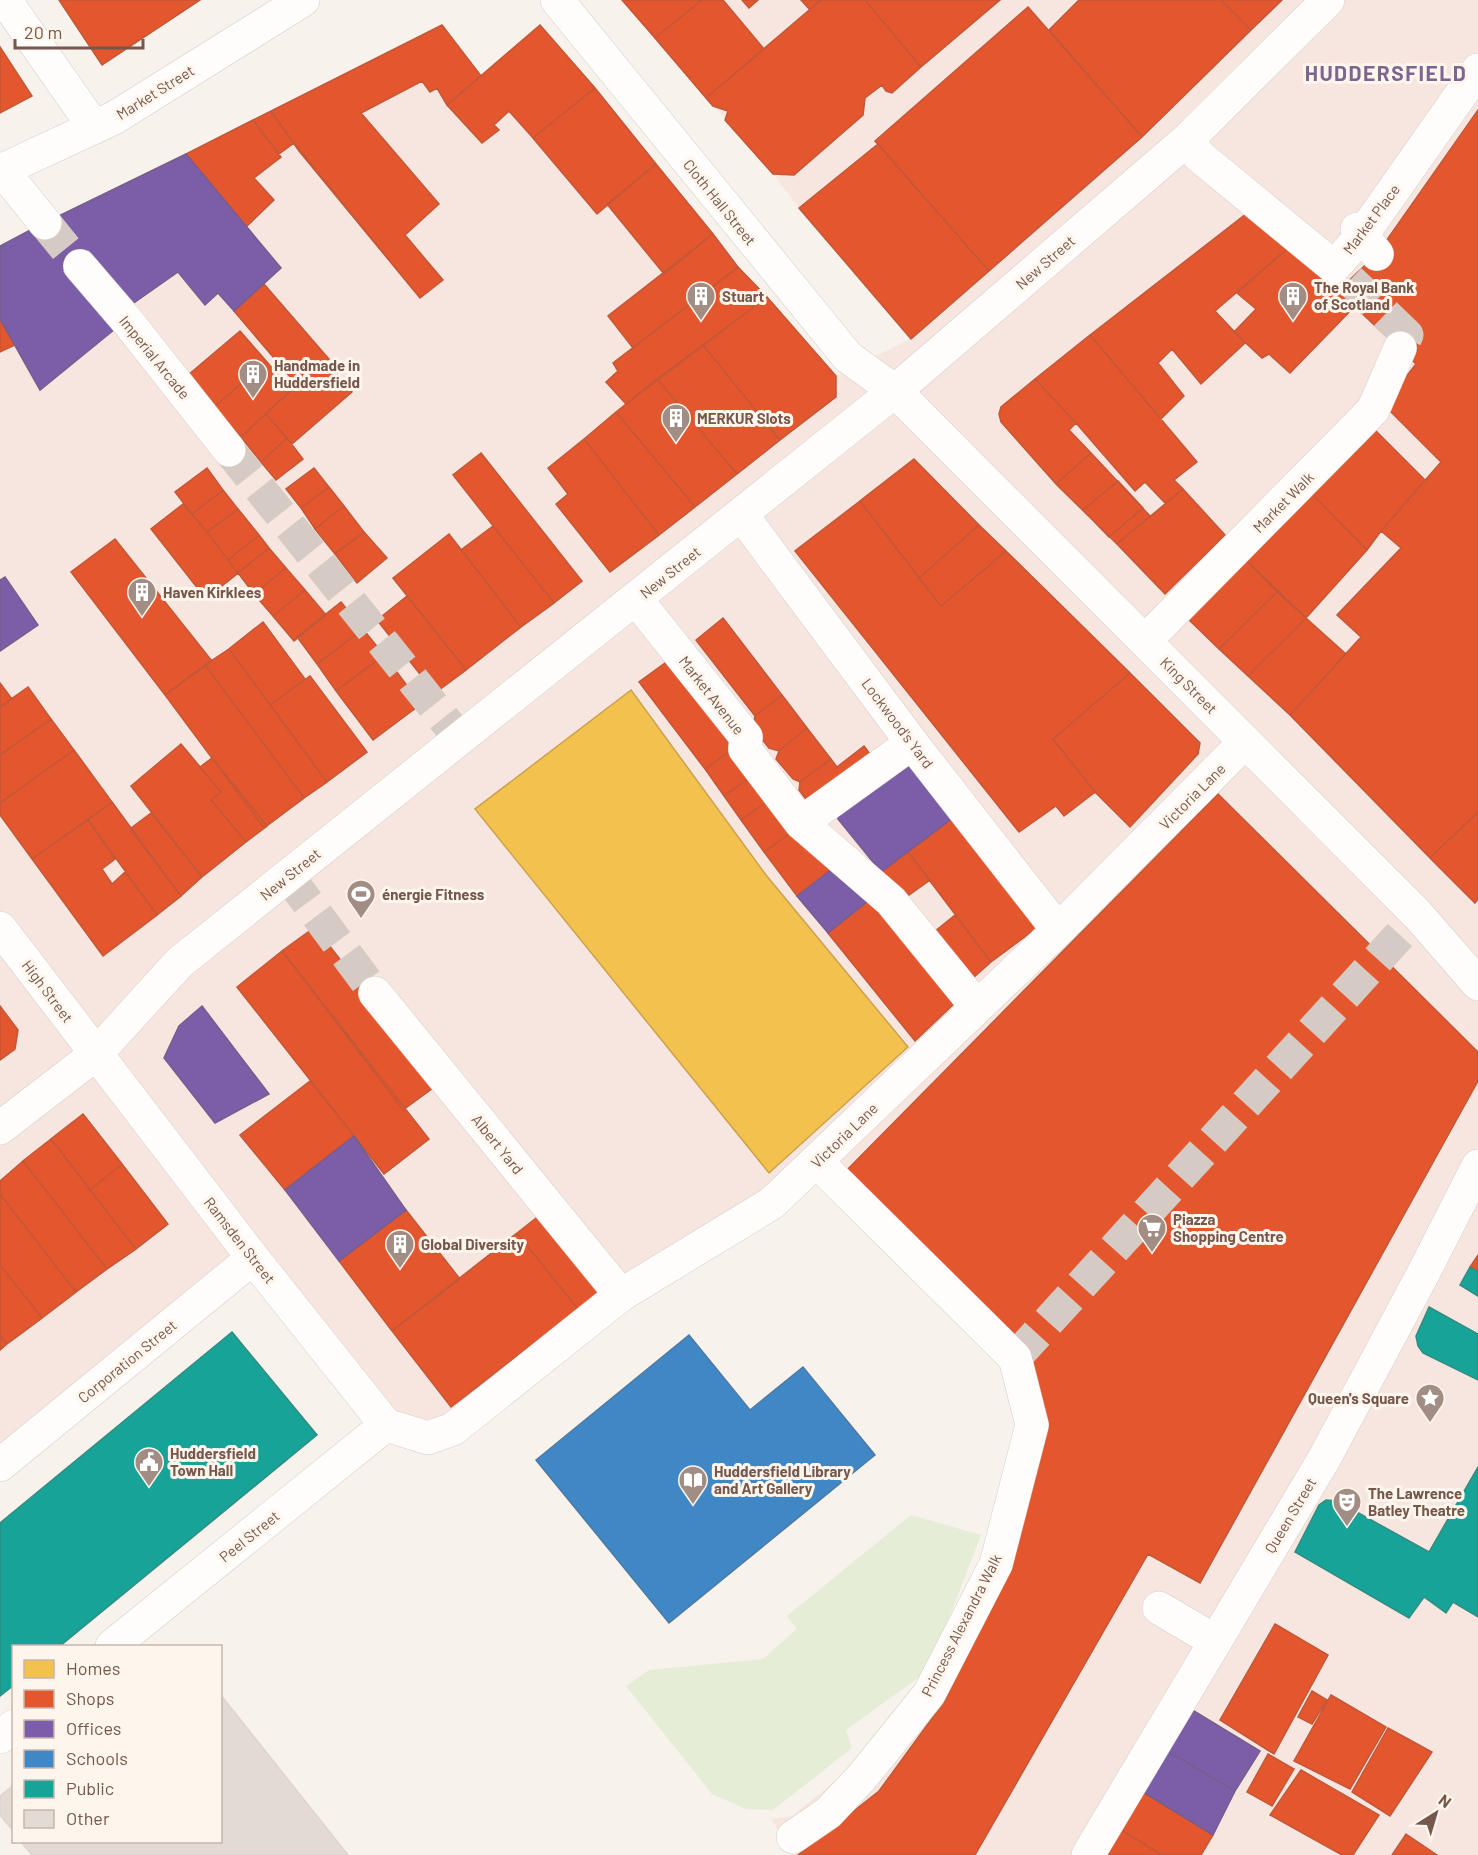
<svg xmlns="http://www.w3.org/2000/svg" width="1478" height="1855" viewBox="0 0 1478 1855" font-family="Barlow,sans-serif">
<style>
.commercial{fill:#f7e6e0}
.green{fill:#e5edd7}
.homes{fill:#f2c14e;stroke:#cca14d;stroke-width:1.5}
.shops{fill:#e4572e;stroke:#c35737;stroke-width:1.5}
.offices{fill:#7b5ea7;stroke:#795c8c;stroke-width:1.5}
.schools{fill:#3f88c5;stroke:#4f79a1;stroke-width:1.5}
.public{fill:#17a398;stroke:#338c81;stroke-width:1.5}
.building{fill:#e3dad3;stroke:#e0d4ce;stroke-width:1.5}
.lines{fill:none;stroke-linecap:round;stroke-linejoin:round}
.pedestrian-tunnel{stroke:#d6cbc4;stroke-width:33;stroke-dasharray:33 16;stroke-linecap:butt}
.pedestrian-casing{stroke:#d6cdc8;stroke-width:34}
.minor-casing{stroke:#d6cdc8;stroke-width:34}
.tertiary-casing{stroke:#d6cdc8;stroke-width:34}
.pedestrian{stroke:#fefdfc;stroke-width:33}
.minor{stroke:#fefdfc;stroke-width:33}
.tertiary{stroke:#fefdfc;stroke-width:33}
.labels{text-anchor:middle;dominant-baseline:central;stroke-width:6;stroke-linejoin:round;paint-order:stroke}
.street-label{font-size:15px;fill:#75574c;stroke:#fef6ed}
.poi-label{font-size:15px;font-weight:bold;fill:#75574c;stroke:#fef6ed;text-anchor:start}
.district-label{font-size:21px;font-weight:bold;letter-spacing:1.5px;fill:#7e6491;stroke:#fef6ed}
</style>
<rect width="100%" height="100%" fill="#f7f2ec"/>
<!-- commercial -->
<path class="commercial" d="M 622,0 L 1478,0 L 1478,1855 L 796,1855 L 771,1819 L 792,1816 L 866,1756 L 922,1684 L 989,1542 L 1018,1428 L 1005,1367 L 814,1181 L 626,1306 L 442,1450 L 393,1418 L 249,1250 L 0,1451 L 0,246 L 442,25 L 481,76 L 540,25 L 595,88 L 738,267 L 836,376 L 910,339 L 799,208 L 773,174 Z"/>
<!-- green -->
<path class="green" d="M 911,1515 L 981,1535 L 929,1670 L 846,1730 L 852,1748 L 773,1810 L 746,1809 L 712,1794 L 626,1686 L 649,1670 L 763,1659 L 797,1629 L 787,1616 Z"/>
<!-- homes -->
<path class="homes" d="M 631,690 L 766,875 L 908,1047 L 769,1173 L 475,809 Z"/>
<!-- shops -->
<path class="shops" d="M 59,0 L 200,0 L 102,65 Z
M 622,0 L 702,0 L 655,38 Z
M 702,0 L 723,0 L 764,49 L 706,98 L 655,38 Z
M 742,0 L 758,0 L 749,8 Z
M 801,0 L 821,0 L 810,10 Z
M 821,0 L 865,0 L 921,67 L 892,93 L 886,91 L 882,85 L 865,98 L 863,115 L 794,175 L 773,174 L 725,120 L 728,111 L 713,106 L 706,98 Z
M 865,0 L 1000,0 L 921,67 Z
M 1079,0 L 1221,0 L 1251,30 L 1142,137 L 1049,30 Z
M 1221,0 L 1282,0 L 1251,30 Z
M 1028,7 L 1142,137 L 989,271 L 875,141 Z
M 442,25 L 481,76 L 447,105 L 437,88 L 430,92 L 422,81 L 361,113 L 439,204 L 405,235 L 443,280 L 420,298 L 299,151 L 271,111 Z
M 442,25 L 481,76 L 447,105 L 437,88 L 430,92 L 422,81 L 361,113 L 439,204 L 405,235 L 443,280 L 420,298 L 294,143 L 279,154 L 253,120 Z
M 540,25 L 595,88 L 533,138 L 509,111 L 494,125 L 499,130 L 482,143 L 447,105 Z
M 0,47 L 32,96 L 0,113 Z
M 595,88 L 656,164 L 597,214 L 533,138 Z
M 1478,110 L 1478,812 L 1430,858 L 1290,715 L 1361,637 L 1337,615 L 1401,548 L 1381,531 L 1441,462 L 1384,405 L 1416,364 L 1338,291 L 1377,254 Z
M 253,120 L 281,157 L 254,178 L 274,200 L 246,227 L 186,154 Z
M 878,144 L 989,271 L 911,339 L 799,208 Z
M 656,164 L 713,234 L 664,274 L 607,204 Z
M 1246,214 L 1288,248 L 1215,311 L 1245,343 L 1201,384 L 1172,349 L 1158,363 L 1184,396 L 1161,419 L 1090,335 Z
M 713,234 L 738,267 L 633,348 L 608,316 Z
M 1288,248 L 1355,306 L 1290,373 L 1269,354 L 1262,358 L 1234,332 L 1256,309 L 1237,293 Z
M 738,267 L 767,297 L 626,404 L 606,382 L 618,371 L 613,363 Z
M 264,284 L 329,359 L 326,361 L 352,392 L 292,444 L 266,414 L 297,385 L 234,311 Z
M 767,297 L 836,376 L 836,397 L 780,440 L 703,345 Z
M 0,319 L 15,345 L 0,352 Z
M 240,331 L 267,362 L 214,407 L 188,375 Z
M 1090,335 L 1197,462 L 1174,480 L 1183,489 L 1165,503 L 1145,482 L 1135,491 L 1076,423 L 1035,379 Z
M 703,345 L 780,440 L 737,474 L 657,379 Z
M 267,362 L 291,390 L 241,437 L 214,407 Z
M 657,379 L 737,474 L 695,507 L 616,412 Z
M 1035,379 L 1076,423 L 1069,430 L 1091,453 L 1056,484 L 1001,422 L 999,414 L 1001,407 Z
M 616,412 L 695,507 L 659,535 L 584,439 Z
M 266,414 L 287,438 L 261,462 L 241,437 Z
M 1373,428 L 1425,480 L 1381,531 L 1367,550 L 1310,492 Z
M 287,438 L 303,459 L 276,480 L 261,462 Z
M 584,439 L 659,535 L 610,572 L 556,504 L 568,494 L 548,468 Z
M 481,453 L 582,581 L 554,603 L 453,475 Z
M 1091,453 L 1150,516 L 1117,544 L 1056,484 Z
M 914,459 L 979,525 L 919,578 L 860,501 Z
M 207,468 L 223,490 L 192,514 L 175,492 Z
M 314,468 L 329,487 L 301,508 L 286,489 Z
M 1118,481 L 1143,508 L 1109,537 L 1083,510 Z
M 329,487 L 344,506 L 315,529 L 301,508 Z
M 1183,489 L 1225,535 L 1165,594 L 1117,544 Z
M 223,490 L 238,509 L 207,532 L 192,514 Z
M 1310,492 L 1367,550 L 1306,618 L 1244,558 Z
M 860,501 L 941,606 L 1006,551 L 1130,673 L 1053,739 L 1095,792 L 1064,816 L 1056,806 L 1019,832 L 795,551 Z
M 183,504 L 207,532 L 238,573 L 206,599 L 151,529 Z
M 344,506 L 364,532 L 335,554 L 315,529 Z
M 238,509 L 259,535 L 228,560 L 207,532 Z
M 979,525 L 1006,551 L 941,606 L 919,578 Z
M 493,526 L 554,603 L 521,627 L 461,550 Z
M 364,532 L 387,558 L 357,583 L 335,554 Z
M 449,534 L 521,627 L 466,670 L 393,578 Z
M 259,535 L 269,548 L 238,573 L 228,560 Z
M 115,539 L 212,661 L 165,695 L 71,572 Z
M 269,548 L 286,568 L 254,594 L 238,573 Z
M 1244,558 L 1277,592 L 1219,649 L 1185,616 Z
M 286,568 L 305,590 L 273,616 L 254,594 Z
M 305,590 L 326,615 L 294,641 L 273,616 Z
M 1277,592 L 1306,618 L 1248,676 L 1219,649 Z
M 1277,592 L 1346,654 L 1290,715 L 1219,649 Z
M 407,596 L 466,670 L 435,693 L 377,620 Z
M 341,602 L 363,629 L 317,664 L 297,637 Z
M 723,618 L 782,695 L 755,716 L 696,640 Z
M 263,622 L 305,679 L 270,705 L 229,649 Z
M 363,629 L 384,655 L 336,691 L 317,664 Z
M 229,649 L 327,782 L 304,798 L 205,665 Z
M 384,655 L 421,704 L 373,740 L 336,691 Z
M 676,655 L 742,743 L 705,769 L 639,682 Z
M 205,665 L 304,798 L 264,828 L 165,695 Z
M 1130,673 L 1200,743 L 1198,754 L 1130,827 L 1095,792 L 1053,739 Z
M 310,676 L 367,752 L 327,782 L 270,705 Z
M 0,683 L 12,699 L 0,707 Z
M 28,687 L 51,719 L 0,755 L 0,707 Z
M 782,695 L 807,728 L 779,751 L 769,748 L 753,728 L 755,716 Z
M 51,719 L 74,750 L 0,803 L 0,755 Z
M 807,728 L 831,759 L 800,782 L 793,779 L 776,759 L 779,751 Z
M 181,744 L 221,792 L 211,800 L 246,842 L 202,877 L 131,786 Z
M 864,746 L 876,762 L 814,810 L 799,790 L 800,782 L 831,759 L 837,767 Z
M 733,749 L 753,775 L 724,796 L 705,769 Z
M 74,750 L 112,802 L 32,859 L 0,815 L 0,803 Z
M 212,758 L 267,826 L 246,842 L 211,800 L 221,792 L 200,767 Z
M 753,775 L 771,799 L 741,820 L 724,796 Z
M 1218,794 L 1478,1052 L 1478,1081 L 1200,1583 L 1148,1554 L 975,1855 L 798,1855 L 879,1791 L 944,1702 L 1005,1568 L 1027,1359 L 842,1175 Z
M 771,799 L 793,831 L 764,852 L 741,820 Z
M 112,802 L 181,896 L 157,915 L 88,820 Z
M 1478,812 L 1478,899 L 1475,903 L 1430,858 Z
M 151,813 L 202,877 L 181,896 L 130,829 Z
M 958,814 L 1042,924 L 991,962 L 908,852 Z
M 88,820 L 115,859 L 102,869 L 112,884 L 125,872 L 157,915 L 103,956 L 32,859 Z
M 793,831 L 831,870 L 797,896 L 764,852 Z
M 908,852 L 930,880 L 902,900 L 881,872 Z
M 868,901 L 880,905 L 958,1000 L 915,1041 L 828,933 Z
M 955,915 L 991,962 L 973,978 L 929,936 Z
M 315,927 L 437,1085 L 403,1110 L 282,951 Z
M 282,951 L 429,1139 L 384,1174 L 237,987 Z
M 0,1006 L 18,1030 L 15,1049 L 0,1060 Z
M 310,1081 L 354,1136 L 285,1190 L 240,1135 Z
M 83,1114 L 122,1164 L 90,1190 L 51,1139 Z
M 51,1139 L 136,1249 L 107,1269 L 23,1161 Z
M 23,1161 L 107,1269 L 76,1292 L 0,1194 L 0,1181 Z
M 122,1164 L 168,1224 L 136,1249 L 90,1190 Z
M 0,1194 L 76,1292 L 42,1318 L 0,1265 Z
M 406,1210 L 460,1279 L 392,1331 L 339,1261 Z
M 545,1211 L 606,1287 L 578,1309 L 517,1233 Z
M 517,1233 L 578,1309 L 451,1407 L 392,1331 Z
M 1478,1255 L 1478,1272 L 1470,1267 Z
M 0,1265 L 42,1318 L 7,1344 L 0,1336 Z
M 0,1336 L 7,1344 L 0,1350 Z
M 1275,1624 L 1328,1655 L 1274,1754 L 1220,1720 Z
M 1312,1691 L 1327,1700 L 1312,1724 L 1298,1717 Z
M 1331,1695 L 1386,1727 L 1350,1789 L 1294,1761 Z
M 1388,1728 L 1432,1752 L 1390,1816 L 1352,1792 Z
M 1268,1754 L 1294,1769 L 1272,1806 L 1247,1792 Z
M 1301,1770 L 1379,1815 L 1353,1855 L 1342,1855 L 1270,1815 Z
M 1143,1792 L 1213,1835 L 1201,1855 L 1162,1855 L 1120,1829 Z
M 1120,1829 L 1162,1855 L 1108,1855 Z
M 1406,1834 L 1437,1855 L 1392,1855 Z"/>
<!-- offices -->
<path class="offices" d="M 186,154 L 281,268 L 234,311 L 218,293 L 205,305 L 178,272 L 125,309 L 74,271 L 36,227 Z
M 36,227 L 120,325 L 40,390 L 0,319 L 0,246 Z
M 5,577 L 38,625 L 0,651 L 0,580 Z
M 910,749 L 958,814 L 881,872 L 838,819 L 839,806 Z
M 831,870 L 868,901 L 828,933 L 797,896 Z
M 202,1006 L 269,1094 L 215,1123 L 164,1058 L 179,1026 Z
M 354,1136 L 406,1210 L 339,1261 L 285,1190 Z
M 1189,1708 L 1260,1751 L 1235,1791 L 1164,1749 Z
M 1164,1749 L 1235,1791 L 1213,1835 L 1143,1792 Z"/>
<!-- schools -->
<path class="schools" d="M 689,1335 L 750,1410 L 803,1367 L 875,1455 L 669,1623 L 536,1460 Z"/>
<!-- public -->
<path class="public" d="M 1470,1267 L 1478,1272 L 1478,1296 L 1460,1285 Z
M 1429,1307 L 1478,1334 L 1478,1380 L 1423,1353 L 1418,1346 L 1416,1336 Z
M 232,1332 L 317,1435 L 60,1646 L 14,1646 L 14,1685 L 0,1696 L 0,1523 Z
M 1478,1467 L 1478,1617 L 1453,1602 L 1446,1613 L 1424,1597 L 1409,1618 L 1295,1552 L 1319,1505 L 1326,1500 L 1337,1501 L 1429,1552 Z"/>
<!-- building -->
<path class="building" d="M 220,1694 L 348,1855 L 32,1855 L 21,1842 L 220,1842 Z
M 14,1785 L 14,1832 L 0,1815 L 0,1796 Z"/>
<g class="lines">
<!-- pedestrian-tunnel -->
<path class="pedestrian-tunnel" d="M 45,223 L 80,266
M 1350,280 L 1407,335 L 1400,348
M 229,450 L 460,739
M 288,876 L 375,993
M 1015,1358 L 1418,915"/>
<!-- pedestrian casing -->
<g class="pedestrian-casing">
<path id="pedestrian" d="M 2,170 L 45,223
M 1357,229 L 1377,254
M 80,266 L 128,322 L 229,450
M 741,514 L 912,743 L 1058,930
M 636,599 L 746,737 L 745,749 L 801,823 L 891,901 L 977,1007
M 1145,641 L 1373,410 L 1400,348
M 801,823 L 912,743
M 375,993 L 621,1295
M 0,1128 L 96,1054 L 180,962 L 895,391 L 1418,915 L 1478,984
M 386,1425 L 428,1438 L 453,1429 L 621,1295 L 772,1203 L 1058,930 L 1245,742
M 793,1837 L 828,1813 L 862,1777 L 929,1694 L 996,1564 L 1032,1425 L 1015,1358 L 817,1162"/>
</g>
<!-- minor casing -->
<g class="minor-casing">
<path id="minor" d="M 5,0 L 94,127
M 557,0 L 848,357 L 895,391 L 1188,139 L 1328,0
M 1188,139 L 1198,155 L 1334,267 L 1362,235 L 1478,70
M 0,928 L 253,1258 L 386,1425 L 112,1646
M 0,1465 L 253,1258
M 1159,1608 L 1215,1641
M 0,1737 L 14,1726
M 1088,1855 L 1324,1459 L 1424,1272 L 1478,1166"/>
</g>
<!-- tertiary casing -->
<g class="tertiary-casing">
<path id="tertiary" d="M 0,171 L 114,118 L 303,0"/>
</g>
<!-- pedestrian -->
<use href="#pedestrian" class="pedestrian"/>
<!-- minor -->
<use href="#minor" class="minor"/>
<!-- tertiary -->
<use href="#tertiary" class="tertiary"/>
</g>
<!-- icons -->
<defs>
<g id="building-pin" transform="scale(1.5)"><path d="M0 17L-7.5 6A9.5 9.5 0 1 1 7.5 6Z" fill="#a28d84" stroke="#fef6ed"/><path d="M-4-6H4V6H1V3H-1V6H-4ZM-2.5-4.3h1.7v1.8h-1.7ZM.8-4.3h1.7v1.8H.8ZM-2.5-1h1.7V.8h-1.7ZM.8-1h1.7V.8H.8Z" fill="#fff"/></g>
<g id="stadium-pin" transform="scale(1.5)"><path d="M0 17L-7.5 6A9.5 9.5 0 1 1 7.5 6Z" fill="#a28d84" stroke="#fef6ed"/><path d="M0-5a6.5 5 0 1 0 0 10a6.5 5 0 1 0 0-10ZM-3.5-1.8h7v3.6h-7Z" fill="#fff"/></g>
<g id="supermarket-pin" transform="scale(1.5)"><path d="M0 17L-7.5 6A9.5 9.5 0 1 1 7.5 6Z" fill="#a28d84" stroke="#fef6ed"/><path d="M-6-5.5h2.5l.6 2H6L4.5 2H-2.5L-4.4-4H-6ZM-1.5 3.2a1.3 1.3 0 1 0 .1 0ZM3 3.2a1.3 1.3 0 1 0 .1 0Z" fill="#fff"/></g>
<g id="sight-pin" transform="scale(1.5)"><path d="M0 17L-7.5 6A9.5 9.5 0 1 1 7.5 6Z" fill="#a28d84" stroke="#fef6ed"/><path d="M0-6L1.8-2.2L6-1.7L2.9 1.2L3.7 5.4L0 3.3L-3.7 5.4L-2.9 1.2L-6-1.7L-1.8-2.2Z" fill="#fff"/></g>
<g id="civic-pin" transform="scale(1.5)"><path d="M0 17L-7.5 6A9.5 9.5 0 1 1 7.5 6Z" fill="#a28d84" stroke="#fef6ed"/><path d="M-.6-6.5H3V-4.5H.6V-3L4-1V1h2V6H-6V1h2V-1L-.6-3ZM-1.2 2.5V6h2.4V2.5Z" fill="#fff"/></g>
<g id="library-pin" transform="scale(1.5)"><path d="M0 17L-7.5 6A9.5 9.5 0 1 1 7.5 6Z" fill="#a28d84" stroke="#fef6ed"/><path d="M-6-4Q-3-5.5-.7-3.5V5Q-3 3-6 4ZM6-4Q3-5.5 .7-3.5V5Q3 3 6 4Z" fill="#fff"/></g>
<g id="theatre-pin" transform="scale(1.5)"><path d="M0 17L-7.5 6A9.5 9.5 0 1 1 7.5 6Z" fill="#a28d84" stroke="#fef6ed"/><path d="M-5-5.5Q0-4 5-5.5V0Q5 5 0 6Q-5 5-5 0ZM-3.3-2.5H-1v1.5H-3.3ZM1-2.5H3.3v1.5H1ZM-2.8 1Q0 5.5 2.8 1Z" fill="#fff"/></g>
</defs>
<g fill-rule="evenodd">
<use href="#building-pin" x="701" y="296"/>
<use href="#building-pin" x="1293" y="296"/>
<use href="#building-pin" x="253" y="374"/>
<use href="#building-pin" x="676" y="418"/>
<use href="#building-pin" x="142" y="592"/>
<use href="#stadium-pin" x="361" y="894"/>
<use href="#supermarket-pin" x="1152" y="1228"/>
<use href="#building-pin" x="400" y="1244"/>
<use href="#sight-pin" x="1430" y="1398"/>
<use href="#civic-pin" x="149" y="1462"/>
<use href="#library-pin" x="693" y="1480"/>
<use href="#theatre-pin" x="1347" y="1502"/>
</g>
<g class="labels">
<!-- street labels -->
<g class="street-label">
<text transform="translate(155 92) rotate(-32)">Market Street</text>
<text transform="translate(720 202) rotate(51)">Cloth Hall Street</text>
<text transform="translate(1371 219) rotate(-53)">Market Place</text>
<text transform="translate(1045 262) rotate(-41)">New Street</text>
<text transform="translate(155 357) rotate(51)">Imperial Arcade</text>
<text transform="translate(1283 502) rotate(-45)">Market Walk</text>
<text transform="translate(670 572) rotate(-39)">New Street</text>
<text transform="translate(1189 685) rotate(45)">King Street</text>
<text transform="translate(712 695) rotate(52)">Market Avenue</text>
<text transform="translate(898 723) rotate(53)">Lockwood's Yard</text>
<text transform="translate(1192 796) rotate(-45)">Victoria Lane</text>
<text transform="translate(290 874) rotate(-39)">New Street</text>
<text transform="translate(48 991) rotate(53)">High Street</text>
<text transform="translate(844 1135) rotate(-44)">Victoria Lane</text>
<text transform="translate(498 1144) rotate(51)">Albert Yard</text>
<text transform="translate(240 1240) rotate(52)">Ramsden Street</text>
<text transform="translate(127 1361) rotate(-39)">Corporation Street</text>
<text transform="translate(1290 1515) rotate(-59)">Queen Street</text>
<text transform="translate(249 1536) rotate(-39)">Peel Street</text>
<text transform="translate(961 1625) rotate(-63)">Princess Alexandra Walk</text>
</g>
<!-- poi labels -->
<g class="poi-label">
<text x="1314" y="287">The Royal Bank<tspan x="1314" dy="17">of Scotland</tspan></text>
<text x="722" y="296">Stuart</text>
<text x="274" y="365">Handmade in<tspan x="274" dy="17">Huddersfield</tspan></text>
<text x="697" y="418">MERKUR Slots</text>
<text x="163" y="592">Haven Kirklees</text>
<text x="382" y="894">énergie Fitness</text>
<text x="1173" y="1219">Piazza<tspan x="1173" dy="17">Shopping Centre</tspan></text>
<text x="421" y="1244">Global Diversity</text>
<text x="1409" y="1398" text-anchor="end">Queen's Square</text>
<text x="170" y="1453">Huddersfield<tspan x="170" dy="17">Town Hall</tspan></text>
<text x="714" y="1471">Huddersfield Library<tspan x="714" dy="17">and Art Gallery</tspan></text>
<text x="1368" y="1493">The Lawrence<tspan x="1368" dy="17">Batley Theatre</tspan></text>
</g>
<!-- district labels -->
<g class="district-label">
<text x="1386" y="72">HUDDERSFIELD</text>
</g>
</g>
<!-- legend -->
<rect x="12" y="1645" width="210" height="198" fill="#fef6ed" stroke="#c7b6ad" stroke-width="1.5"/>
<rect x="24" y="1660" width="30" height="18" fill="#f2c14e" stroke="#c7b6ad" stroke-width="1.5"/>
<text x="66" y="1675" font-size="18" fill="#75574c">Homes</text>
<rect x="24" y="1690" width="30" height="18" fill="#e4572e" stroke="#c7b6ad" stroke-width="1.5"/>
<text x="66" y="1705" font-size="18" fill="#75574c">Shops</text>
<rect x="24" y="1720" width="30" height="18" fill="#7b5ea7" stroke="#c7b6ad" stroke-width="1.5"/>
<text x="66" y="1735" font-size="18" fill="#75574c">Offices</text>
<rect x="24" y="1750" width="30" height="18" fill="#3f88c5" stroke="#c7b6ad" stroke-width="1.5"/>
<text x="66" y="1765" font-size="18" fill="#75574c">Schools</text>
<rect x="24" y="1780" width="30" height="18" fill="#17a398" stroke="#c7b6ad" stroke-width="1.5"/>
<text x="66" y="1795" font-size="18" fill="#75574c">Public</text>
<rect x="24" y="1810" width="30" height="18" fill="#e3dad3" stroke="#c7b6ad" stroke-width="1.5"/>
<text x="66" y="1825" font-size="18" fill="#75574c">Other</text>
<!-- north arrow -->
<g transform="translate(1436 1813) rotate(37)" stroke="#fef6ed" stroke-width="4.5" paint-order="stroke">
<path d="M0-4.5L10 22L0 15L-10 22Z" fill="#75574c"/>
<text y="-9" font-size="16" font-weight="bold" text-anchor="middle" fill="#75574c">N</text>
</g>
<!-- scale -->
<path d="M15 39v9h128v-9" fill="none" stroke="#75574c" stroke-width="3"/>
<text x="24" y="39" font-size="18" fill="#75574c" stroke="#fef6ed" stroke-width="4.5" paint-order="stroke">20 m</text>
</svg>
